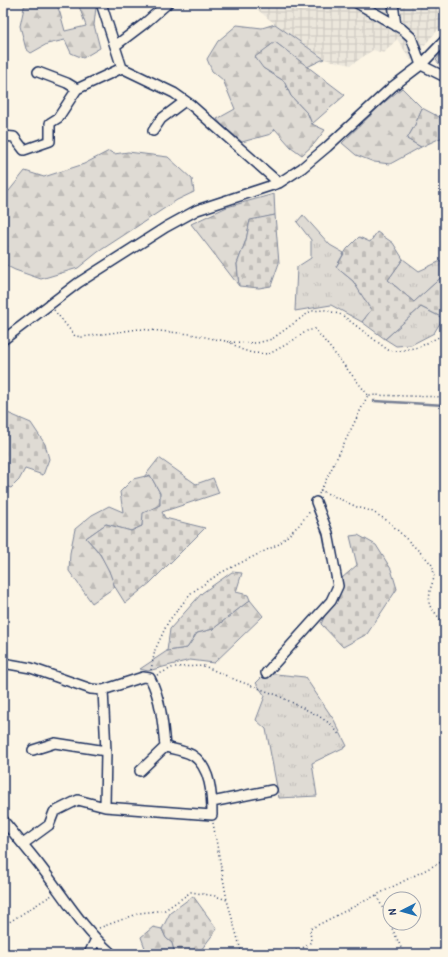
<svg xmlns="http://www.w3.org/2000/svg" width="448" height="957" viewBox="0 0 448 957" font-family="'Patrick Hand',sans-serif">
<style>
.industrial{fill:url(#industrial-grid)}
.grass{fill:url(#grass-tufts);stroke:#7d8599}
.forest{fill:url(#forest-firs);stroke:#7d8599}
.cemetery{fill:url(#cemetery-stones);stroke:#7d8599}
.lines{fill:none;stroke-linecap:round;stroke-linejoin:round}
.stream{stroke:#767f94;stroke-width:2.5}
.minor-casing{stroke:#1b2f5e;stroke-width:12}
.path{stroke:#1b2f5e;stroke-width:1.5;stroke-dasharray:1 3;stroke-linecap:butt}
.minor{stroke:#fcf5e5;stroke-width:9}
</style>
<defs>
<pattern id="industrial-grid" width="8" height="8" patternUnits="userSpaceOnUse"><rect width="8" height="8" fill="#ece7dc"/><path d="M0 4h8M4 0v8" fill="none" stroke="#cac6bf"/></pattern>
<pattern id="grass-tufts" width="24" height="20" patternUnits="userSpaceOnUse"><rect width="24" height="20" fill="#dfdbd4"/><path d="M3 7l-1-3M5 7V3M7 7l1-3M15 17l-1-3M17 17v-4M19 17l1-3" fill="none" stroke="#bfbcb8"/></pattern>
<pattern id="forest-firs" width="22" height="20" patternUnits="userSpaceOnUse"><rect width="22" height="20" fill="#dfdbd4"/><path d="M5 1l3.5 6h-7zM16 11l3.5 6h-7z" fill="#bfbcb8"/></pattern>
<pattern id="cemetery-stones" width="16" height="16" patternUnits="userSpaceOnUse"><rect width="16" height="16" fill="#dfdbd4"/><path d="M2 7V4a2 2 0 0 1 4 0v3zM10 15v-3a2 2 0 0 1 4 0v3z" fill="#bfbcb8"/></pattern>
</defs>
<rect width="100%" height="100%" fill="#fcf5e5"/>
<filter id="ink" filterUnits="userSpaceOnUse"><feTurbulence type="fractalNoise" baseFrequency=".025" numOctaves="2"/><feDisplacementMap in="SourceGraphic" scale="8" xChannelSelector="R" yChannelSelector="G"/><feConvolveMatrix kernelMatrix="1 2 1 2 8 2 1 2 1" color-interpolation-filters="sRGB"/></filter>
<g filter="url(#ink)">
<!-- industrial -->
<path class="industrial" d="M 255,3 L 445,3 L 445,22 L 411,60 L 397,39 L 384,53 L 373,50 L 351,65 L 324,59 L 275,24 L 253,6 Z"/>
<!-- grass -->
<path class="grass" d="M 303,215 L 330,245 L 344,253 L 336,267 L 353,281 L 372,310 L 362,322 L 331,305 L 295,311 L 297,267 L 311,258 L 311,240 L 297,222 Z
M 403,259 L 419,271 L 445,259 L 445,274 L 414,302 L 388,280 Z
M 421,307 L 443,318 L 434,333 L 411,345 L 396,346 L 385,339 Z
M 266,673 L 305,677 L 334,720 L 347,746 L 312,763 L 317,796 L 279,798 L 266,729 L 256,720 L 265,696 L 256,683 Z"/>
<!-- forest -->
<path class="forest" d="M 25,3 L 56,3 L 60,13 L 65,31 L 86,26 L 79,6 L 79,3 L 95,3 L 96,7 L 94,25 L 100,48 L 83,58 L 71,53 L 65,40 L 47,44 L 31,53 L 26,49 L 20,26 Z
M 275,24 L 324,59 L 307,67 L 275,42 L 263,68 L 284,81 L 291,96 L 308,114 L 312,124 L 325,130 L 314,144 L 302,155 L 291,147 L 275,129 L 271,134 L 242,142 L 221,124 L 217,119 L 235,109 L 223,80 L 212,71 L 207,59 L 218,41 L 237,25 L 262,28 Z
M 445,49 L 445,71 L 436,60 Z
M 402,88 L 422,108 L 415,125 L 407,139 L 421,147 L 390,164 L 374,162 L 356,155 L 342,143 L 381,105 Z
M 109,151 L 114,154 L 128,152 L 168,157 L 192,179 L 194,192 L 177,200 L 124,235 L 98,252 L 78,268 L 41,279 L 15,270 L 3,264 L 3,195 L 9,191 L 25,171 L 44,177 L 84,164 Z
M 274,194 L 275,215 L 250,221 L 246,240 L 237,264 L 239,286 L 191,224 L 227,207 Z
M 150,475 L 160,493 L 160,505 L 144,513 L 142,526 L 131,531 L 106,524 L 86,538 C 102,555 108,565 115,587 L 92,603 L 69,571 L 70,553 L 75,529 L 92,515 L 109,506 L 123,512 L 120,492 L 133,479 Z
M 250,600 L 263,616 L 214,663 L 190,660 L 148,671 L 140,669 L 167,651 L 187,648 L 197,633 L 213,629 Z
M 153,927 L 162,929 L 166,938 L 172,943 L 175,954 L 143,954 L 145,948 L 141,937 Z"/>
<!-- cemetery -->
<path class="cemetery" d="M 275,42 L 345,95 L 312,124 L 308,114 L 291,96 L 284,81 L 263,68 L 255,57 Z
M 422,108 L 445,120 L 445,136 L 421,147 L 407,139 L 415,125 Z
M 275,215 L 279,263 L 271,286 L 259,288 L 239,286 L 237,264 L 246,240 L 250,220 Z
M 377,232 L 393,243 L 403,259 L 388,280 L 414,302 L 445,274 L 445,316 L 443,318 L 421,307 L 385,339 L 362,322 L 371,310 L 353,281 L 336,267 L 347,249 L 359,237 L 370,242 Z
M 3,411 L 31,423 L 45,444 L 49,459 L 43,475 L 25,469 L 19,480 L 11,488 L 3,485 Z
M 159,458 L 196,484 L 213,478 L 219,493 L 162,512 L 165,518 L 205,528 L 150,583 L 125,603 L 115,587 L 109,571 L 99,552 L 86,538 L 106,524 L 131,531 L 142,526 L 143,513 L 160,505 L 160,493 L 150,475 L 144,477 Z
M 358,535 L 376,545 L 391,569 L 397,589 L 367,634 L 343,647 L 321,624 L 342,578 L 357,565 L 350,536 Z
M 232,572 L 242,573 L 236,592 L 248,595 L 250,600 L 213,629 L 197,633 L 187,648 L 167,651 L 170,629 L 202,593 Z
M 193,896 L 217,929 L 198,954 L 175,954 L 172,943 L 166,938 L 162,929 L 170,913 Z"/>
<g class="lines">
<!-- stream -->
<path class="stream" d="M 374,401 L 445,405"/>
<!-- minor casing -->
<g class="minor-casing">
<path id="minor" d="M 101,3 L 122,68 L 174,93 L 191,105 L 279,183
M 357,3 L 402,29 L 411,37 L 421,65 L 445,77
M 393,3 L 396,26
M 115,46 L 144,24 L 168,3
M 38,72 L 67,83 L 77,89
M 153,131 L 161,119 L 185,101
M 3,136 L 14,137 L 24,150 L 50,141 L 50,123 L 58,118 L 77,89 L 122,68
M 3,340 L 78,283 L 166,227 L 197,210 L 279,183 L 302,168 L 327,147 L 392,87 L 421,65 L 445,40
M 3,663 L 31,668 L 91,689 L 103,690 L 143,677 L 150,678 C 161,699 163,724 165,747 C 173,749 185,751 192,755 C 211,767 212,795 212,815 L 105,807 L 106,751 L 103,690
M 266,673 L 331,601 L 338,586 L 328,533 L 316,502
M 33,750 L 55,743 L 106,751
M 140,771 L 165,747
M 212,802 L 272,790
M 3,820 C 15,835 27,849 38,863 C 63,895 81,927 112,954
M 23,844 L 49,825 L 54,812 L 78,800 L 105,807
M 89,954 L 96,939"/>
</g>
<!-- path -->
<path class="path" d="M 54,310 L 75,336 L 82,337 L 139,329 L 190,334 L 230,342 L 240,349 L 252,353 L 269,354 L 289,343 L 307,331 L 315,329 L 368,395
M 230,342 L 257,343 L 272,339 L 311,311 L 325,310 L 342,315 L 388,350 L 398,351 L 419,347 L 441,336 L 445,329
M 320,490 L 357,507 L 371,511 L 388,521 L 426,558 L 433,566 L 434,578 L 430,590 L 429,605 L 440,619 L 445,622
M 319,494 L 368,395 L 445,397
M 151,670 L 155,650 L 168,622 L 191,593 L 220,573 L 279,544 L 299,525 L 311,510
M 157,675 L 174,667 L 204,666 L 236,680 L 277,695 L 317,715 L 332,725 L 340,736
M 213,823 L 227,900
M 377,896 L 404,954
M 3,926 L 52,895
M 99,928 L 140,913 L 165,910 L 191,892 L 215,896 L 227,900 L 242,954
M 272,954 L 300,950 L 311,942 L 310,929 L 445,860"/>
<!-- minor -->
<use href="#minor" class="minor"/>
</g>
</g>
<!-- margin -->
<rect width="448" height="957" fill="none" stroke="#fcf5e5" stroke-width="16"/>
<rect x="8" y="8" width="432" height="941" fill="none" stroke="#1b2f5e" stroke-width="1.5" filter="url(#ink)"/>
<!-- north arrow -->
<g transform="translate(402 911) rotate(264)"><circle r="19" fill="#fcf5e5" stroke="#a2a6af"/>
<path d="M0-3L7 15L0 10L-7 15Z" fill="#1f6fb2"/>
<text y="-6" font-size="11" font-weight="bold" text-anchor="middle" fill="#1b2f5e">N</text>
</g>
</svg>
